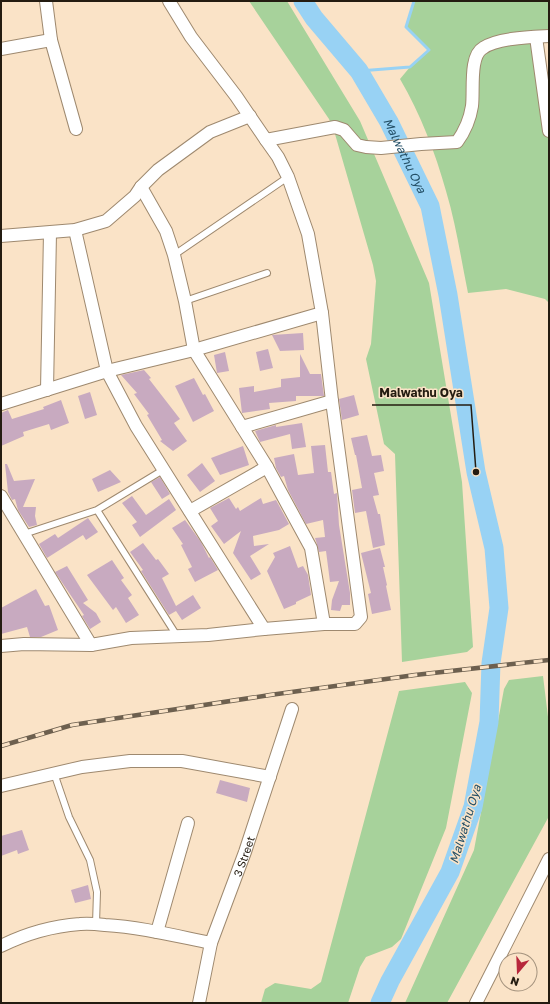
<svg xmlns="http://www.w3.org/2000/svg" width="550" height="1004" viewBox="0 0 550 1004" font-family="'Golos Text',sans-serif">
<style>
.green{fill:#a7d29b}
.lines{fill:none;stroke-linecap:round;stroke-linejoin:round}
.stream{stroke:#98d2f4;stroke-width:3}
.river{stroke:#98d2f4;stroke-width:19}
.building{fill:#c8aac0}
.lane-casing{stroke:#9e896f;stroke-width:8}
.street-casing{stroke:#9e896f;stroke-width:14}
.lane{stroke:#fff;stroke-width:6}
.street{stroke:#fff;stroke-width:12}
.rail-casing{stroke:#6d604f;stroke-width:4.5}
.rail{stroke:#fae3c7;stroke-width:3;stroke-dasharray:9;stroke-linecap:butt}
.labels{text-anchor:middle;dominant-baseline:central;stroke-width:3;stroke-linejoin:round;paint-order:stroke}
.street-label{font-size:11px;fill:#241c11;stroke:#fae3c7}
.water-label{font-size:12px;font-style:italic;fill:#245067;stroke:#fae3c7}
.leader{fill:none;stroke:#241c11;stroke-width:1.5}
.callout-dot{fill:#241c11;stroke:#fae3c7;stroke-width:1.5}
.callout-label{font-size:12px;text-anchor:middle;font-weight:bold;fill:#241c11;stroke:#fae3c7;stroke-width:3;stroke-linejoin:round;paint-order:stroke}
</style>
<rect width="100%" height="100%" fill="#fae3c7"/>
<!-- green -->
<path class="green" d="M 249,1 L 287,1 L 360,121 L 429,283 L 462,482 L 473,647 L 467,652 L 402,662 L 395,454 L 384,444 L 366,359 L 371,344 L 376,281 L 373,265 L 335,134 L 329,119 Z
M 414,1 L 549,1 L 549,36 L 537,37 L 549,131 L 549,303 L 545,299 L 506,289 L 468,293 C 461,259 456,224 446,191 C 435,152 421,115 400,79 L 410,67 L 429,50 L 406,27 Z
M 543,676 L 549,725 L 549,812 L 548,818 L 447,1003 L 405,1003 L 474,850 L 504,689 L 509,680 Z
M 465,682 L 472,693 L 446,828 L 401,939 L 392,947 L 366,957 L 360,967 L 348,1003 L 261,1003 L 265,989 L 275,983 L 311,989 L 321,982 L 399,691 Z"/>
<g class="lines">
<!-- stream -->
<path class="stream" d="M 359,71 L 410,67 L 429,50 L 406,27 L 414,1"/>
<!-- river -->
<path class="river" id="s1" d="M 303,1 L 314,18 L 359,71 L 389,122 L 430,206 L 448,295 L 476,472 L 494,548 L 499,608 L 491,663 L 489,722 L 473,807 L 450,872 L 390,981 L 380,1003"/>
</g>
<!-- building -->
<path class="building" d="M 303,333 L 304,350 L 280,351 L 272,335 Z
M 268,349 L 273,368 L 260,371 L 256,352 Z
M 225,352 L 229,371 L 217,373 L 214,355 Z
M 300,354 L 310,374 L 321,374 L 324,396 L 296,396 L 296,401 L 269,403 L 270,409 L 242,413 L 239,388 L 254,386 L 254,392 L 281,387 L 281,379 L 300,377 Z
M 144,370 L 151,378 L 149,379 L 180,419 L 174,423 L 187,441 L 173,451 L 160,441 L 162,440 L 147,415 L 149,414 L 134,394 L 137,393 L 121,375 Z
M 194,378 L 203,395 L 205,394 L 214,411 L 193,422 L 175,386 Z
M 90,392 L 97,415 L 85,419 L 78,396 Z
M 354,395 L 359,415 L 342,420 L 339,399 Z
M 61,400 L 69,423 L 51,430 L 49,424 L 23,432 L 24,436 L 1,446 L 1,413 L 8,410 L 12,419 L 44,409 L 43,407 Z
M 302,423 L 306,447 L 292,449 L 290,434 L 260,442 L 255,431 L 276,425 L 276,427 Z
M 367,435 L 372,456 L 381,455 L 384,471 L 374,473 L 379,495 L 373,496 L 378,514 L 380,514 L 385,545 L 373,548 L 366,511 L 355,513 L 352,490 L 362,488 L 356,455 L 355,455 L 351,438 Z
M 325,445 L 328,472 L 331,472 L 334,494 L 337,493 L 339,525 L 350,593 L 350,605 L 342,605 L 340,611 L 331,610 L 332,600 L 339,581 L 330,582 L 326,551 L 319,552 L 316,541 L 315,538 L 325,537 L 323,520 L 306,524 L 288,490 L 284,476 L 281,477 L 276,468 L 274,458 L 294,454 L 298,475 L 314,473 L 311,446 Z
M 243,446 L 249,465 L 220,475 L 211,458 Z
M 202,463 L 215,481 L 200,492 L 187,475 Z
M 5,464 L 7,464 L 14,481 L 35,479 L 23,507 L 36,507 L 35,516 L 37,525 L 29,527 L 18,510 L 15,499 L 12,500 L 8,492 Z
M 110,470 L 121,482 L 98,492 L 92,479 Z
M 160,477 L 170,494 L 162,499 L 151,482 Z
M 132,496 L 146,515 L 169,499 L 176,510 L 140,537 L 132,525 L 137,522 L 122,503 Z
M 229,498 L 236,509 L 238,507 L 240,511 L 261,498 L 263,504 L 276,500 L 289,524 L 279,530 L 253,536 L 254,546 L 269,544 L 250,556 L 261,574 L 251,580 L 233,553 L 241,531 L 224,544 L 211,526 L 218,521 L 210,508 Z
M 88,518 L 98,532 L 86,540 L 83,535 L 47,558 L 39,544 L 55,534 L 58,538 Z
M 185,520 L 201,542 L 209,558 L 210,557 L 218,570 L 195,582 L 188,569 L 192,567 L 181,545 L 183,544 L 172,528 Z
M 143,543 L 156,560 L 158,559 L 169,574 L 162,578 L 176,606 L 193,595 L 201,608 L 182,620 L 176,611 L 169,615 L 141,571 L 143,570 L 130,552 Z
M 290,546 L 298,568 L 303,566 L 308,575 L 311,595 L 296,602 L 296,604 L 284,609 L 267,571 L 275,557 L 273,553 Z
M 380,548 L 385,567 L 383,567 L 387,585 L 386,586 L 391,610 L 372,614 L 368,594 L 371,593 L 361,553 Z
M 112,560 L 124,578 L 121,580 L 132,595 L 128,598 L 139,615 L 126,623 L 116,607 L 113,610 L 87,575 Z
M 67,566 L 88,600 L 83,603 L 96,613 L 101,622 L 90,629 L 82,616 L 84,615 L 55,572 Z
M 36,589 L 45,606 L 49,605 L 58,630 L 41,637 L 30,637 L 27,627 L 1,634 L 1,608 Z
M 220,780 L 250,788 L 247,802 L 216,793 Z
M 22,830 L 29,850 L 18,854 L 17,850 L 1,856 L 1,836 Z
M 88,885 L 91,899 L 75,903 L 71,890 Z"/>
<g class="lines">
<!-- lane casing -->
<g class="lane-casing">
<path id="lane" d="M 174,255 L 288,177
M 185,301 L 267,273
M 97,510 L 177,636
M 24,534 L 97,510 L 163,470
M 54,773 L 69,817 L 90,860 L 97,892 L 96,924"/>
</g>
<!-- street casing -->
<g class="street-casing">
<g id="street">
<path d="M 46,1 L 51,40 L 76,129"/>
<path d="M 169,1 L 191,37 L 236,96 L 266,140 L 335,127 L 344,130 L 357,145 L 366,147 L 381,148 L 421,144 L 457,142 C 465,131 470,119 472,106 C 474,90 469,56 483,48 C 497,38 531,37 549,36"/>
<path d="M 536,37 L 549,131"/>
<path d="M 1,49 L 51,40"/>
<path d="M 141,187 L 166,231 L 174,255 L 185,301 L 194,350 L 267,467 L 311,548 L 324,624"/>
<path d="M 75,230 L 107,371 L 136,426 L 264,629 L 324,624 L 355,624 L 361,617 L 332,401 L 322,313"/>
<path d="M 1,236 L 75,230 L 106,221 L 135,196 L 141,187 L 158,170 L 210,132 L 250,116"/>
<path d="M 47,390 L 50,233"/>
<path d="M 1,404 L 107,371 L 194,350 L 322,313 L 308,234 L 288,177 L 278,157 L 266,140"/>
<path d="M 242,427 L 332,401"/>
<path d="M 1,496 L 91,645"/>
<path d="M 190,511 L 267,467"/>
<path d="M 1,646 L 24,644 L 91,645 L 131,638 L 208,635 L 264,629"/>
<path d="M 1,786 L 82,767 L 130,761 L 182,761 L 270,777"/>
<path d="M 157,932 L 188,823"/>
<path d="M 1,946 C 25,934 53,926 80,924 C 88,923 97,924 105,925 C 141,927 176,936 211,943"/>
<path id="s2" d="M 199,1003 L 211,943 L 245,852 L 292,709"/>
<path d="M 476,1003 L 549,859"/>
</g>
</g>
<!-- lane -->
<use href="#lane" class="lane"/>
<!-- street -->
<use href="#street" class="street"/>
<!-- rail casing -->
<g class="rail-casing">
<path id="rail" d="M 1,746 L 72,725 L 270,695 L 415,675 L 549,660"/>
</g>
<!-- rail -->
<use href="#rail" class="rail"/>
</g>
<g class="labels">
<!-- street labels -->
<g class="street-label">
<text stroke="none"><textPath href="#s2" startOffset="154">3 Street</textPath></text>
</g>
<!-- water labels -->
<g class="water-label">
<text stroke="none"><textPath href="#s1" startOffset="186">Malwathu Oya</textPath></text>
<text transform="translate(465 824) rotate(-73)">Malwathu Oya</text>
</g>
</g>
<!-- callouts -->
<path class="leader" d="M476 472L471 405H372"/>
<circle class="callout-dot" cx="476" cy="472" r="4"/>
<g class="callout-label">
<text x="421" y="397">Malwathu Oya</text>
</g>
<!-- border -->
<rect width="550" height="1004" fill="none" stroke="#241c11" stroke-width="4"/>
<!-- north arrow -->
<g transform="translate(518 972) rotate(199)"><circle r="19" fill="#fae3c7" stroke="#a4937e"/>
<path d="M0-3L7 15L0 10L-7 15Z" fill="#b8273b"/>
<text y="-6" font-size="11" font-weight="bold" text-anchor="middle" fill="#241c11">N</text>
</g>
</svg>
